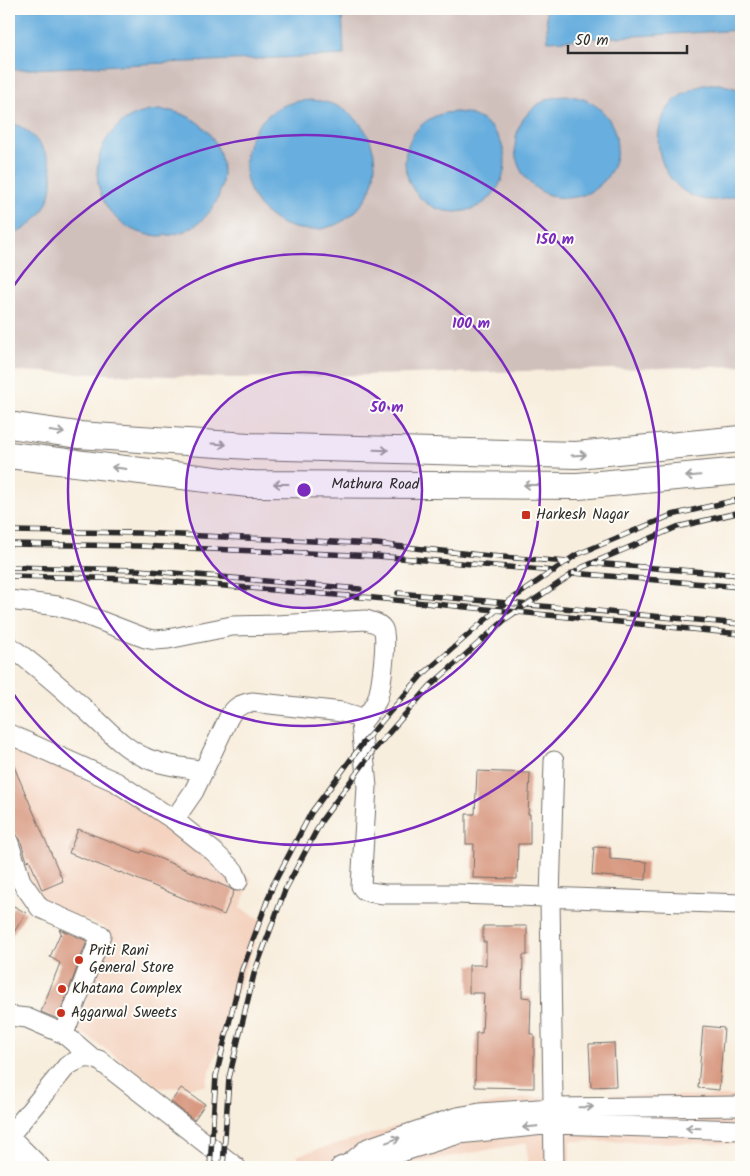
<svg xmlns="http://www.w3.org/2000/svg" width="750" height="1176" viewBox="0 0 750 1176" font-family="Kalam,sans-serif">
<style>
.built{fill:#f4d3c0}
.industrial{fill:#d0c0bc}
.water{fill:#67aede;stroke:#496c84}
.building{fill:#d89981}
.lines{fill:none;stroke-linecap:round;stroke-linejoin:round}
.minor-casing{stroke:#736f6a;stroke-width:21}
.highway-casing{stroke:#736f6a;stroke-width:28}
.minor{stroke:#fff;stroke-width:19}
.highway{stroke:#fff;stroke-width:26}
.rail-casing{stroke:#2b2b2b;stroke-width:5.5}
.rail{stroke:#fdfcf7;stroke-width:4;stroke-dasharray:11;stroke-linecap:butt}
.oneway{stroke:#a0a0a0}
.ring{fill:none;stroke:#7b2cbf;stroke-width:2.5}
.poi-dot{fill:#c8321e;stroke:#fdfcf7;stroke-width:2}
.labels{text-anchor:middle;dominant-baseline:central;stroke-width:4;stroke-linejoin:round;paint-order:stroke}
.street-label{font-size:15px;fill:#2b2b2b;stroke:#fdfcf7}
.poi-label{font-size:15px;fill:#2b2b2b;stroke:#fdfcf7;text-anchor:start}
.centre{fill:#7b2cbf;stroke:#fdfcf7;stroke-width:2.5}
.ring-label{font-size:15px;text-anchor:middle;font-weight:bold;fill:#7b2cbf;stroke:#fdfcf7;stroke-width:4;stroke-linejoin:round;paint-order:stroke}
</style>
<rect width="100%" height="100%" fill="#fdfcf7"/>
<filter id="ink" filterUnits="userSpaceOnUse"><feTurbulence type="fractalNoise" baseFrequency=".02" numOctaves="2"/><feDisplacementMap in="SourceGraphic" scale="10" xChannelSelector="R" yChannelSelector="G"/><feConvolveMatrix kernelMatrix="1 2 1 2 8 2 1 2 1" color-interpolation-filters="sRGB"/></filter>
<filter id="wash" filterUnits="userSpaceOnUse"><feTurbulence type="fractalNoise" baseFrequency=".0096" numOctaves="4" result="noise"/><feDisplacementMap in="SourceGraphic" scale="20" xChannelSelector="R" yChannelSelector="G"/><feGaussianBlur stdDeviation="1.12" result="paint"/><feColorMatrix in="noise" values="0 0 0 0 0 0 0 0 0 0 0 0 0 0 0 0 0 1.4 0 .05"/><feComposite in="paint" operator="in"/></filter>
<g filter="url(#wash)">
<rect width="100%" height="100%" fill="#f8eede"/>
<!-- built -->
<path class="built" d="M 9,730 L 115,773 L 251,879 L 240,908 L 262,920 L 205,1086 L 160,1088 L 77,1029 L 108,929 L 44,903 L 28,878 L 9,824 Z
M 576,1095 L 741,1096 L 741,1144 L 570,1141 L 570,1167 L 527,1167 L 527,1143 L 391,1167 L 298,1167 L 298,1155 L 453,1110 L 525,1098 Z"/>
<!-- industrial -->
<path class="industrial" d="M 9,9 L 741,9 L 741,366 L 235,378 L 9,371 Z"/>
<!-- water -->
<path class="water" d="M 9,9 L 342,9 L 344,55 L 9,70 Z
M 546,9 L 741,9 L 741,30 L 548,41 Z
M 708,84 L 720,84 L 741,90 L 741,193 C 663,231 618,104 708,84 Z
M515 147a51 51 0 1 1 102 0a51 51 0 1 1-102 0Z
M245 165a65 65 0 1 1 130 0a65 65 0 1 1-130 0Z
M97 173a63 63 0 1 1 126 0a63 63 0 1 1-126 0Z
M405 162a50 50 0 1 1 100 0a50 50 0 1 1-100 0Z
M 9,122 C 20,125 30,132 37,141 C 67,174 50,223 9,236 Z"/>
<g id="blocks">
<!-- building -->
<path class="building" d="M 9,755 L 63,881 L 42,890 L 29,859 L 27,861 L 20,839 L 16,834 L 9,832 Z
M 477,771 L 530,773 L 528,814 L 530,814 L 530,844 L 518,844 L 517,879 L 473,878 L 474,844 L 466,844 L 466,814 L 475,814 Z
M 78,829 L 141,853 L 142,851 L 229,888 L 234,891 L 224,915 L 120,872 L 120,873 L 69,853 Z
M 594,847 L 610,848 L 610,859 L 647,862 L 646,880 L 592,875 Z
M 14,906 L 26,913 L 9,940 L 9,914 Z
M 483,926 L 527,926 L 527,955 L 523,955 L 522,997 L 531,998 L 530,1034 L 534,1034 L 534,1088 L 475,1087 L 476,1033 L 482,1033 L 484,993 L 469,993 L 469,965 L 486,965 L 486,942 L 483,942 Z
M 59,929 L 87,941 L 58,1019 L 41,1012 L 60,963 L 50,957 L 60,934 L 62,935 Z
M 703,1026 L 724,1028 L 719,1090 L 698,1088 Z
M 614,1043 L 616,1086 L 591,1087 L 589,1044 Z
M 181,1088 L 205,1104 L 194,1120 L 171,1102 Z"/>
</g>
</g>
<g filter="url(#ink)">
<use href="#blocks" fill-opacity="0" stroke="#736f6a" stroke-width="1"/>
<g class="lines">
<!-- minor casing -->
<g class="minor-casing">
<path id="minor" d="M 9,600 L 58,606 L 75,611 L 145,638 L 155,640 L 168,639 L 232,626 L 276,625 L 366,620 C 372,622 379,623 383,629 C 388,638 381,689 377,700 C 373,708 367,716 361,723
M 9,646 C 37,666 63,689 88,712 C 106,728 122,747 144,757 C 162,766 185,767 204,771
M 9,734 L 116,782 L 174,820 L 213,851 L 234,871 L 238,881
M 174,820 L 194,791 L 229,717 C 235,707 240,704 252,702 L 342,712 L 356,716 L 361,723 L 367,787 L 361,886 L 364,890 L 369,892 L 384,894 L 457,894 L 741,904
M 9,843 L 21,881 L 40,908 L 101,935 L 64,1034
M 9,1016 L 27,1018 L 64,1034 L 90,1056
M 9,1136 L 67,1066 C 79,1059 86,1055 99,1060 L 236,1167
M 9,1136 L 40,1167
M 355,1162 L 369,1162 L 459,1134 L 553,1124 L 741,1130
M 9,1164 L 23,1150
M 340,1167 L 350,1163 L 368,1148 L 457,1117 L 480,1113 L 552,1108 L 741,1106
M 554,1167 L 550,898 L 554,761"/>
</g>
<!-- highway casing -->
<g class="highway-casing">
<g id="highway">
<path d="M 9,425 L 78,435 L 249,446 L 576,455 L 741,439"/>
<path id="s1" d="M 9,455 L 248,484 L 578,486 L 741,471"/>
</g>
</g>
<!-- minor -->
<use href="#minor" class="minor"/>
<!-- highway -->
<use href="#highway" class="highway"/>
<!-- rail casing -->
<g class="rail-casing">
<path id="rail" d="M 9,531 L 138,533 L 376,544 L 490,556 L 568,562
M 9,544 L 140,546 L 377,556 L 554,571
M 593,563 L 741,575
M 9,567 L 138,570 L 360,589
M 572,573 L 741,587
M 9,576 L 137,579 L 374,598 L 741,634
M 398,593 L 741,624
M 210,1167 L 216,1076 L 242,970 L 273,885 L 311,813 L 363,743 L 421,676 L 499,608 L 576,555 L 672,515 L 741,499
M 223,1167 L 229,1078 L 254,974 L 285,890 L 322,820 L 373,751 L 430,686 L 507,618 L 583,567 L 677,527 L 741,512"/>
</g>
<!-- rail -->
<use href="#rail" class="rail"/>
</g>
<!-- one-way arrows -->
<defs><path id="oneway-shaft" d="M-6 0H5M1.5-3L5.5 0L1.5 3" fill="none" stroke-width="1.6" stroke-linecap="round" stroke-linejoin="round" transform="scale(1.25)"/></defs>
<g class="oneway">
<use href="#oneway-shaft" transform="translate(57 432) rotate(8)"/>
<use href="#oneway-shaft" transform="translate(219 444) rotate(4)"/>
<use href="#oneway-shaft" transform="translate(381 450) rotate(2)"/>
<use href="#oneway-shaft" transform="translate(579 455) rotate(-3)"/>
<use href="#oneway-shaft" transform="translate(119 468) rotate(-173)"/>
<use href="#oneway-shaft" transform="translate(693 476) rotate(175)"/>
<use href="#oneway-shaft" transform="translate(281 484) rotate(-180)"/>
<use href="#oneway-shaft" transform="translate(531 485) rotate(-180)"/>
<use href="#oneway-shaft" transform="translate(586 1107) rotate(-1)"/>
<use href="#oneway-shaft" transform="translate(530 1127) rotate(175)"/>
<use href="#oneway-shaft" transform="translate(693 1128) rotate(-178)"/>
<use href="#oneway-shaft" transform="translate(393 1140) rotate(-20)"/>
</g>
</g>
<!-- distance rings -->
<circle cx="304" cy="490" r="118" fill="#7b2cbf" fill-opacity=".12"/>
<g class="ring">
<circle cx="304" cy="490" r="118"/>
<circle cx="304" cy="490" r="236"/>
<path d="M10 291A355 355 0 1 1 10 689"/>
</g>
<!-- markers -->
<g class="poi-dot">
<rect x="521" y="510" width="10" height="10" rx="2.5"/>
<circle cx="79" cy="960" r="5"/>
<circle cx="62" cy="989" r="5"/>
<circle cx="61" cy="1013" r="5"/>
</g>
<g class="labels">
<!-- street labels -->
<g class="street-label">
<text stroke="none"><textPath href="#s1" startOffset="368">Mathura Road</textPath></text>
</g>
<!-- poi labels -->
<g class="poi-label">
<text x="536" y="515">Harkesh Nagar</text>
<text x="89" y="951">Priti Rani<tspan x="89" dy="17">General Store</tspan></text>
<text x="72" y="989">Khatana Complex</text>
<text x="71" y="1013">Aggarwal Sweets</text>
</g>
</g>
<circle cx="304" cy="490" r="8" class="centre"/>
<g class="ring-label">
<text x="555" y="244">150 m</text>
<text x="471" y="328">100 m</text>
<text x="387" y="412">50 m</text>
</g>
<!-- margin -->
<rect width="750" height="1176" fill="none" stroke="#fdfcf7" stroke-width="30"/>
<!-- scale -->
<path d="M568 45v8h119v-8" fill="none" stroke="#2b2b2b" stroke-width="2.5"/>
<text x="575" y="45" font-size="15" fill="#2b2b2b" stroke="#fdfcf7" stroke-width="4" paint-order="stroke">50 m</text>
</svg>
